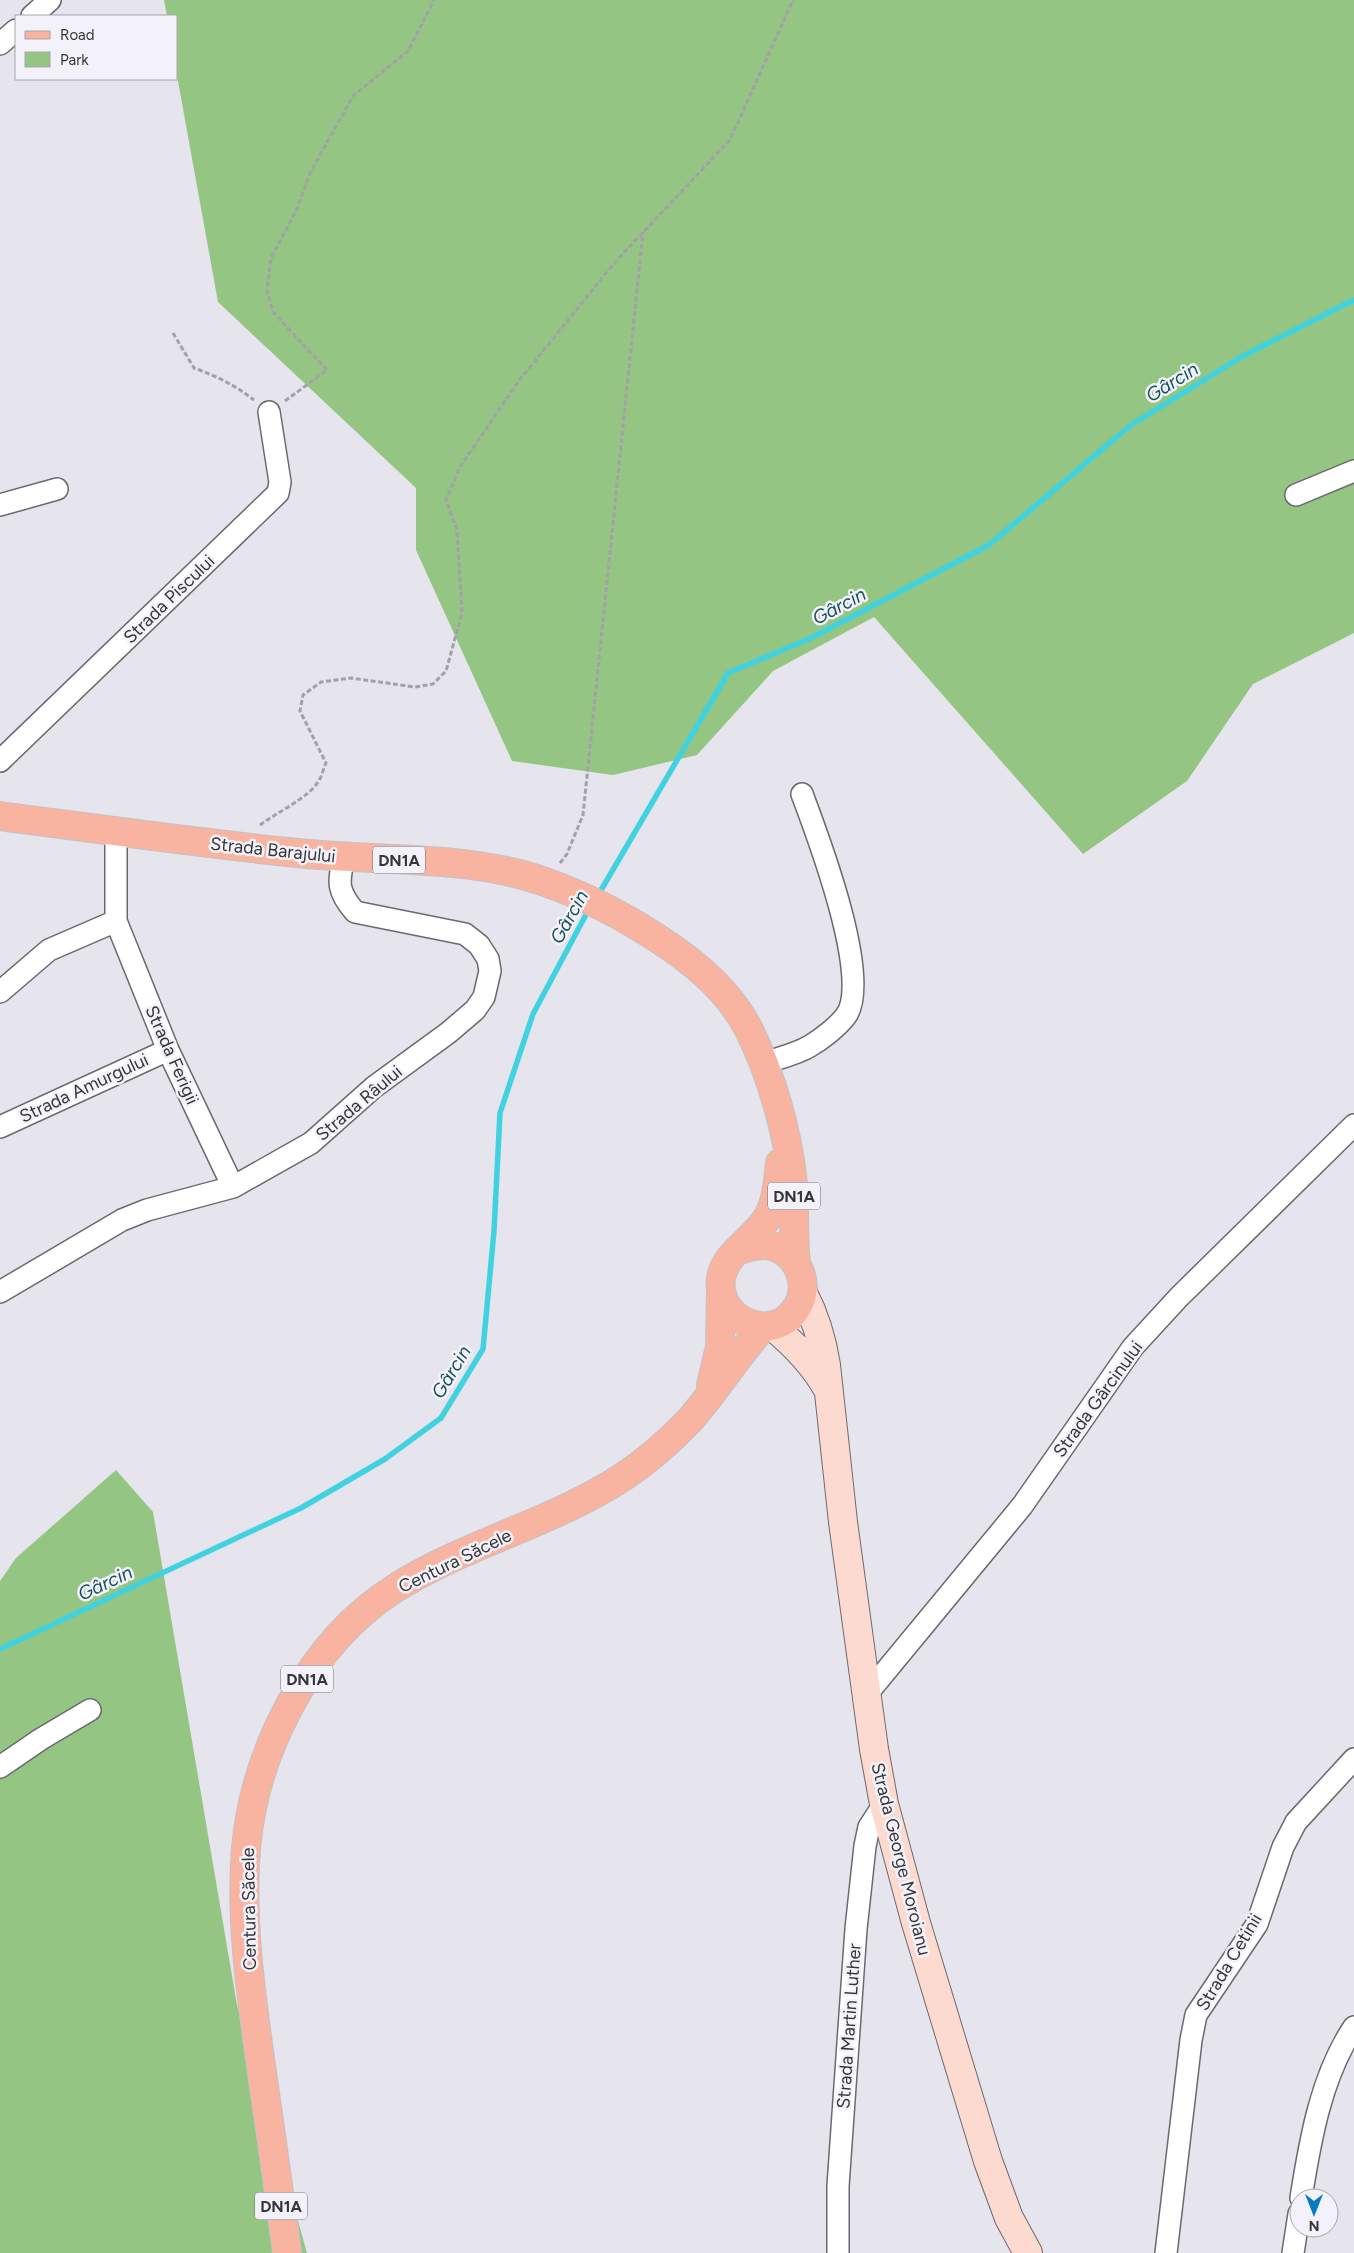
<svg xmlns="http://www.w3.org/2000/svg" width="1354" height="2253" viewBox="0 0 1354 2253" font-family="Figtree,sans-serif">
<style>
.green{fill:#94c582}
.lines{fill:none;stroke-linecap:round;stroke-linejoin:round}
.stream{stroke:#41d2df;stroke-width:5.5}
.street-casing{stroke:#6b6970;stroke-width:24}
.secondary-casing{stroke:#6b6970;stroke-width:30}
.primary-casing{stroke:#c3c2c3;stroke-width:30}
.path{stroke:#a3a1a8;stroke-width:3;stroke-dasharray:5 2.5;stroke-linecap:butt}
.street{stroke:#fff;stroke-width:21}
.secondary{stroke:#fcdacf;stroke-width:28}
.primary{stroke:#f8b4a0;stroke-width:28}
.labels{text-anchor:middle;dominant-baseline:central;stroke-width:5;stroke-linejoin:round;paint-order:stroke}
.shield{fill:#f3f2fa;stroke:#6f6e72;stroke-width:1}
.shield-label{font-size:16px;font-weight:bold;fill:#363538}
.street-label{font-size:18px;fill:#363538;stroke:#f3f2fa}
.water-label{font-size:19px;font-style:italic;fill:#165258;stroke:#f3f2fa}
</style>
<rect width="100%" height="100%" fill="#e6e4ed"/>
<!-- green -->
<path class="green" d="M 164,0 L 1354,0 L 1354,633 L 1253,684 L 1187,781 L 1083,854 L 874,617 L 773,671 L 697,755 L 613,775 L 512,761 L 416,550 L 416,488 L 218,302 L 176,70 L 176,16 L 167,16 Z
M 116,1470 L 153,1512 L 237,2005 L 307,2253 L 0,2253 L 0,1581 L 16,1558 Z"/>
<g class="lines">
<!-- stream -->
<path class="stream" d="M 597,897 L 728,673 L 811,638 L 989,545 L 1131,425 L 1243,356 L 1354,300
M 0,1649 L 301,1508 L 385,1459 L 441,1418 L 483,1349 L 494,1231 L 500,1113 L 533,1014 L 589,909"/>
<!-- street casing -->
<g class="street-casing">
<path id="street" d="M 32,16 L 50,0
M 0,44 L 16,30
M 1296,495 L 1354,471
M 0,505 L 57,489
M 0,761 L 278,493 L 280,482 L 269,412
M 116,831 L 116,921 L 168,1050 L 233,1187
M 0,992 L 49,950 L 116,921
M 764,1063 C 779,1058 797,1054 810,1046 C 822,1039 837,1027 845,1017 C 874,983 817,834 802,794
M 0,1127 L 168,1050
M 0,1292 L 122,1220 L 147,1210 L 233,1187 L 311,1143 L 374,1087 L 448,1033 L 475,1010 L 484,997 L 490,971 L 488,959 L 479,945 L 465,934 L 355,912 C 337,891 338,883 344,857
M 866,1695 L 1022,1506 L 1133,1347 L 1179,1297 L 1354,1125
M 0,1767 L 41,1739 L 90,1710
M 1301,2198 C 1310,2141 1321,2076 1354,2027
M 838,2253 L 838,2186 L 856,1929 L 865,1846 L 869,1827 L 884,1804
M 1166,2253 L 1191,2040 L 1196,2015 L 1257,1924 L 1283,1847 L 1296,1822 L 1354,1759
M 1293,2253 L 1299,2214"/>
</g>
<!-- secondary casing -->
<g class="secondary-casing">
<path id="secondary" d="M 803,1293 C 815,1316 822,1339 826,1365 L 843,1522 L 874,1749 L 884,1804 L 916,1923 L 988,2161 L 1009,2218 L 1028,2253
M 772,1326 C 794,1344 813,1363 827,1388"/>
</g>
<!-- primary casing -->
<g class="primary-casing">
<path id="primary" d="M 0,816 C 99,829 198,843 298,853 C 380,862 469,854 548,883 C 587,897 625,917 660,940 C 694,962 729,991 748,1028 C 771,1073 788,1133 793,1184 C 795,1210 793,1237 796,1263
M 739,1250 C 750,1247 761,1243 772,1246 C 798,1254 811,1284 797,1307 C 774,1346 715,1321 721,1278 C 725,1252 757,1238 769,1215 C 777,1199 778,1180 780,1163
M 711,1385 L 720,1347 L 721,1292
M 287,2253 C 279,2190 270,2128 261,2066 C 251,1994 240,1920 246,1848 C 255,1749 310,1643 394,1589 C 466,1543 551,1524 623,1477 C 647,1461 670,1441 690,1420 C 716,1390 737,1356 763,1327"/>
</g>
<!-- path -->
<path class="path" d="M 173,333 L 194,368 C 216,376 235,385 254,400
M 285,401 L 327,370 L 273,312 L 267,290 L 271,258 L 297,209 L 311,171 L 353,96 L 408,51 L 434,0
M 260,825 C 276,813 308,798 318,782 C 322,777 323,769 326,763 L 300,711 L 303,695 L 321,682 L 351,678 L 415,687 L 433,684 L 446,671 L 462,613 L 457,530 L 446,500 L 460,467 L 518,382 L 616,261 L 730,140 L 793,0
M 560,863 L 567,854 L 583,815 L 643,232"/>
<!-- street -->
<use href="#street" class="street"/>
<!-- secondary -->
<use href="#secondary" class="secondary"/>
<!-- primary -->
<use href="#primary" class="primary"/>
</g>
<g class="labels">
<!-- shield labels -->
<g class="shield">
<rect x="373" y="846.5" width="52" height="27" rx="4"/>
<rect x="768" y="1182.5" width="52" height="27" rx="4"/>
<rect x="281" y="1665.5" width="52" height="27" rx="4"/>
<rect x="255" y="2192.5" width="52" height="27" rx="4"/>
</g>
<g class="shield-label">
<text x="399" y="860">DN1A</text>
<text x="794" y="1196">DN1A</text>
<text x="307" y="1679">DN1A</text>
<text x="281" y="2206">DN1A</text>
</g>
<!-- street labels -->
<g class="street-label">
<text transform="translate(169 599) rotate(-44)">Strada Piscului</text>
<text transform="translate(273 850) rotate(6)">Strada Barajului</text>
<text transform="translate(172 1055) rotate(66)">Strada Ferigii</text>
<text transform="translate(84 1088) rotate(-25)">Strada Amurgului</text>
<text transform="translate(359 1103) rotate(-40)">Strada Râului</text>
<text transform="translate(1098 1399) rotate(-54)">Strada Gârcinului</text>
<text transform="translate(455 1561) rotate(-26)">Centura Săcele</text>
<text transform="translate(901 1859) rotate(76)">Strada George Moroianu</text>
<text transform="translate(249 1909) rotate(-91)">Centura Săcele</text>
<text transform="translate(1229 1962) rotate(-59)">Strada Cetinii</text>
<text transform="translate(849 2026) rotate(-86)">Strada Martin Luther</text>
</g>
<!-- water labels -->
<g class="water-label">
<text transform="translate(1172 382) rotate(-32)">Gârcin</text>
<text transform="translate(839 606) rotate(-28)">Gârcin</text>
<text transform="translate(569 917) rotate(-61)">Gârcin</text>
<text transform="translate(451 1372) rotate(-59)">Gârcin</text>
<text transform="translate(105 1583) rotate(-25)">Gârcin</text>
</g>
</g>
<!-- legend -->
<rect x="15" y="15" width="162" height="65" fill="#f3f2fa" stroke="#a7a6ac"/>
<rect x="25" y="31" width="25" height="8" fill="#f8b4a0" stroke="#a7a6ac"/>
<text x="60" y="40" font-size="15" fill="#363538">Road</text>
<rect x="25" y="52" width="25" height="15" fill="#94c582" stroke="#a7a6ac"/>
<text x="60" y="65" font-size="15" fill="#363538">Park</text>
<!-- north arrow -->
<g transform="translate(1314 2213) rotate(180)"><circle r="24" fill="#f3f2fa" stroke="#a7a6ac"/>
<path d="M0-4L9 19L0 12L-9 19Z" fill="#087ac4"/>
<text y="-8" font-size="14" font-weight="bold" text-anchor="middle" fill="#363538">N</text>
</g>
</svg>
